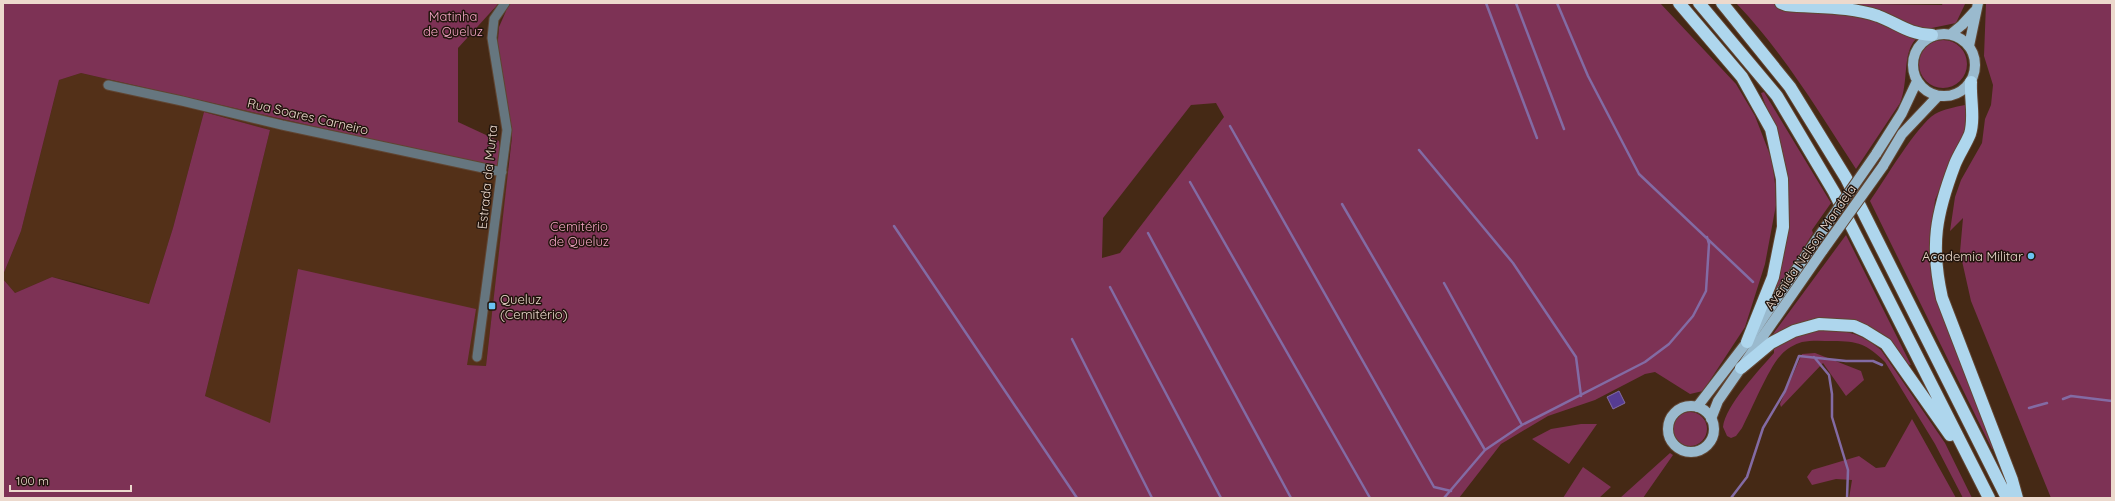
<svg xmlns="http://www.w3.org/2000/svg" width="2115" height="501" viewBox="0 0 2115 501" font-family="Quicksand,sans-serif">
<style>
.built{fill:#533018}
.green{fill:#7d3255;fill-rule:evenodd}
.water{fill:#563c92;stroke:#836ba4}
.lines{fill:none;stroke-linecap:round;stroke-linejoin:round}
.stream{stroke:#836ba4;stroke-width:2.5}
.minor-casing{stroke:#604532;stroke-width:11}
.major-casing{stroke:#604532;stroke-width:12}
.highway-casing{stroke:#604532;stroke-width:14}
.minor{stroke:#66767f;stroke-width:9}
.major{stroke:#9abace;stroke-width:10}
.highway{stroke:#aed6ed;stroke-width:12}
.major-bridge-casing{stroke:#604532;stroke-width:12;stroke-linecap:butt}
.major-bridge{stroke:#9abace;stroke-width:10}
.poi-dot{fill:#6bc3f2;stroke:#22150d;stroke-width:1.5}
.labels{text-anchor:middle;dominant-baseline:central;stroke-width:3;stroke-linejoin:round;paint-order:stroke}
.park-label{font-size:13px;fill:#f4a6c5;stroke:#22150d}
.street-label{font-size:13px;fill:#ecd9cd;stroke:#22150d}
.poi-label{font-size:13px;fill:#ecd9cd;stroke:#22150d;text-anchor:end}
</style>
<rect width="100%" height="100%" fill="#452915"/>
<!-- built -->
<path class="built" d="M 81,73 L 496,168 L 509,168 L 486,366 L 467,365 L 270,424 L 205,396 L 270,130 L 204,112 L 173,228 L 149,304 L 79,283 L 52,277 L 15,293 L 3,279 L 3,275 L 21,231 L 59,80 Z"/>
<!-- green -->
<path class="green" d="M 3,3 L 499,3 L 458,48 L 458,122 L 499,141 L 502,172 L 496,168 L 81,73 L 59,80 L 21,231 L 3,275 Z
M 503,3 L 1660,3 L 1736,84 L 1755,116 L 1772,160 L 1775,184 L 1776,205 L 1765,264 L 1745,327 L 1703,391 L 1690,394 L 1655,372 L 1645,374 L 1595,400 L 1548,416 L 1501,444 L 1459,498 L 3,498 L 3,279 L 15,293 L 52,277 L 149,304 L 173,228 L 204,112 L 270,130 L 205,396 L 270,423 L 298,269 L 476,309 L 467,365 L 486,366 L 512,137 L 497,52 L 499,27 L 506,11 ZM 1216,103 L 1224,117 L 1120,253 L 1102,258 L 1103,218 L 1191,105 Z
M 1736,3 L 1772,3 L 1776,5 L 1867,17 L 1916,39 C 1902,53 1909,82 1900,103 L 1856,169 C 1819,112 1783,52 1736,3 Z
M 1788,3 L 1942,5 L 1943,3 L 1964,3 L 1965,4 L 1956,23 L 1922,30 L 1879,13 Z
M 1986,3 L 2112,3 L 2112,498 L 2051,498 L 1971,301 L 1960,252 L 1963,218 L 1950,231 L 1955,197 L 1961,180 L 1982,143 L 1985,119 L 1991,105 L 1993,85 L 1984,56 Z
M1919 64a24 24 0 1 1 48 0a24 24 0 1 1-48 0Z
M 1764,92 L 1831,203 L 1812,230 L 1813,233 L 1773,296 L 1768,298 L 1779,268 L 1780,143 L 1761,93 Z
M 1965,105 L 1967,123 L 1965,131 L 1935,200 L 1931,247 L 1995,448 L 1992,449 L 1870,201 C 1884,181 1917,125 1935,114 C 1944,109 1955,107 1965,105 Z
M 1846,235 L 1911,365 L 1905,364 L 1878,334 L 1819,320 L 1804,322 L 1778,334 L 1773,334 Z
M 1820,330 C 1847,330 1860,333 1881,350 L 1945,443 L 1972,498 L 1963,498 L 1935,444 L 1885,362 C 1867,344 1858,341 1833,341 C 1823,341 1812,340 1802,342 C 1795,344 1786,349 1781,355 C 1768,369 1752,409 1742,428 L 1736,436 L 1731,438 L 1727,436 L 1723,427 C 1725,406 1760,369 1774,353 L 1774,348 C 1787,338 1804,333 1820,330 Z
M 1815,353 L 1861,371 L 1864,380 L 1846,396 L 1823,363 L 1781,407 L 1780,404 L 1802,354 Z
M1673 429a17 17 0 1 1 34 0a17 17 0 1 1-34 0Z
M 1912,419 L 1956,498 L 1849,498 L 1852,480 L 1836,479 L 1812,485 L 1807,477 L 1812,470 L 1859,456 L 1876,468 L 1885,467 Z
M 1581,424 L 1597,424 L 1569,464 L 1532,439 L 1551,429 Z
M 1670,453 L 1673,455 L 1643,498 L 1620,498 Z
M 1583,467 L 1611,487 L 1599,498 L 1563,498 Z"/>
<!-- water -->
<path class="water" d="M 1619,391 L 1625,403 L 1613,409 L 1607,397 Z"/>
<g class="lines">
<!-- stream -->
<path class="stream" d="M 1486,3 L 1537,138
M 1516,3 L 1564,129
M 1557,3 L 1588,76 L 1639,174 L 1753,282
M 1230,126 L 1434,487 L 1451,491
M 1419,150 L 1513,263 L 1576,357 L 1581,396
M 1190,182 L 1370,498
M 1342,204 L 1485,450
M 894,226 L 1077,498
M 1148,233 L 1291,498
M 1444,283 L 1522,425
M 1110,287 L 1221,498
M 1072,339 L 1152,498
M 1814,357 L 1829,375 L 1832,394 L 1832,417 L 1848,470 L 1847,498
M 2063,399 L 2071,396 L 2112,401
M 2029,408 L 2047,403
M 1444,498 L 1485,450 L 1522,425 L 1645,362 L 1669,344 L 1693,316 L 1706,291 L 1709,244 L 1707,237
M 1731,498 L 1747,477 L 1763,428 L 1785,391 L 1799,356 L 1846,361 L 1873,361 L 1882,365"/>
<!-- minor casing -->
<g class="minor-casing">
<path id="minor" d="M 108,85 L 182,101 L 282,125 L 502,172
M 477,357 L 507,130 L 492,38 L 494,19 L 505,3"/>
</g>
<!-- major casing -->
<g class="major-casing">
<path id="major" d="M1913 65a31 31 0 1 1 62 0a31 31 0 1 1-62 0Z
M 1951,34 L 1962,25 L 1975,11
M 1969,46 L 1978,3
M 1876,154 L 1902,113 L 1917,81
M 1883,166 L 1902,134 L 1938,96
M1668 429a23 23 0 1 1 46 0a23 23 0 1 1-46 0Z
M 1697,407 L 1747,342 L 1817,239
M 1711,419 L 1718,401 L 1823,250"/>
</g>
<!-- highway casing -->
<g class="highway-casing">
<path id="highway" d="M 1679,3 L 1742,77 L 1771,129 L 1782,179 L 1783,227 L 1773,277 L 1747,342
M 1699,3 L 1777,96 L 1834,192 L 1989,498
M 1722,3 L 1790,87 L 1846,178 L 2007,498
M 1781,3 L 1786,5 C 1816,8 1849,6 1878,16 C 1899,24 1908,34 1932,35
M 1971,82 C 1970,98 1975,118 1970,134 C 1966,144 1959,154 1955,164 C 1936,214 1930,245 1942,298 L 2012,480 L 2017,498
M 1741,368 L 1771,343 L 1794,331 L 1819,324 L 1854,326 L 1865,331 L 1886,344 L 1950,435"/>
</g>
<!-- minor -->
<use href="#minor" class="minor"/>
<!-- major -->
<use href="#major" class="major"/>
<!-- highway -->
<use href="#highway" class="highway"/>
<!-- major-bridge casing -->
<g class="major-bridge-casing">
<path id="major-bridge" d="M 1817,239 L 1876,154
M 1823,250 L 1883,166"/>
</g>
<!-- major-bridge -->
<use href="#major-bridge" class="major-bridge"/>
</g>
<!-- markers -->
<g class="poi-dot">
<circle cx="2031" cy="256" r="4"/>
<rect x="488" y="302" width="8" height="8" rx="2"/>
</g>
<g class="labels">
<!-- park labels -->
<g class="park-label">
<text x="453" y="16">Matinha<tspan x="453" dy="15">de Queluz</tspan></text>
<text x="579" y="226">Cemitério<tspan x="579" dy="15">de Queluz</tspan></text>
</g>
<!-- street labels -->
<g class="street-label">
<text transform="translate(308 116) rotate(13)">Rua Soares Carneiro</text>
<text transform="translate(487 177) rotate(-84)">Estrada da Murta</text>
<text transform="translate(1810 247) rotate(-55)">Avenida Nelson Mandela</text>
</g>
<!-- poi labels -->
<g class="poi-label">
<text x="2023" y="256">Academia Militar</text>
<text x="500" y="299" text-anchor="start">Queluz<tspan x="500" dy="15">(Cemitério)</tspan></text>
</g>
</g>
<!-- border -->
<rect width="2115" height="501" fill="none" stroke="#ecd9cd" stroke-width="8"/>
<!-- scale -->
<path d="M10 485v6h121v-6" fill="none" stroke="#ecd9cd" stroke-width="2"/>
<text x="16" y="485" font-size="12" fill="#ecd9cd" stroke="#22150d" stroke-width="3" paint-order="stroke">100 m</text>
</svg>
